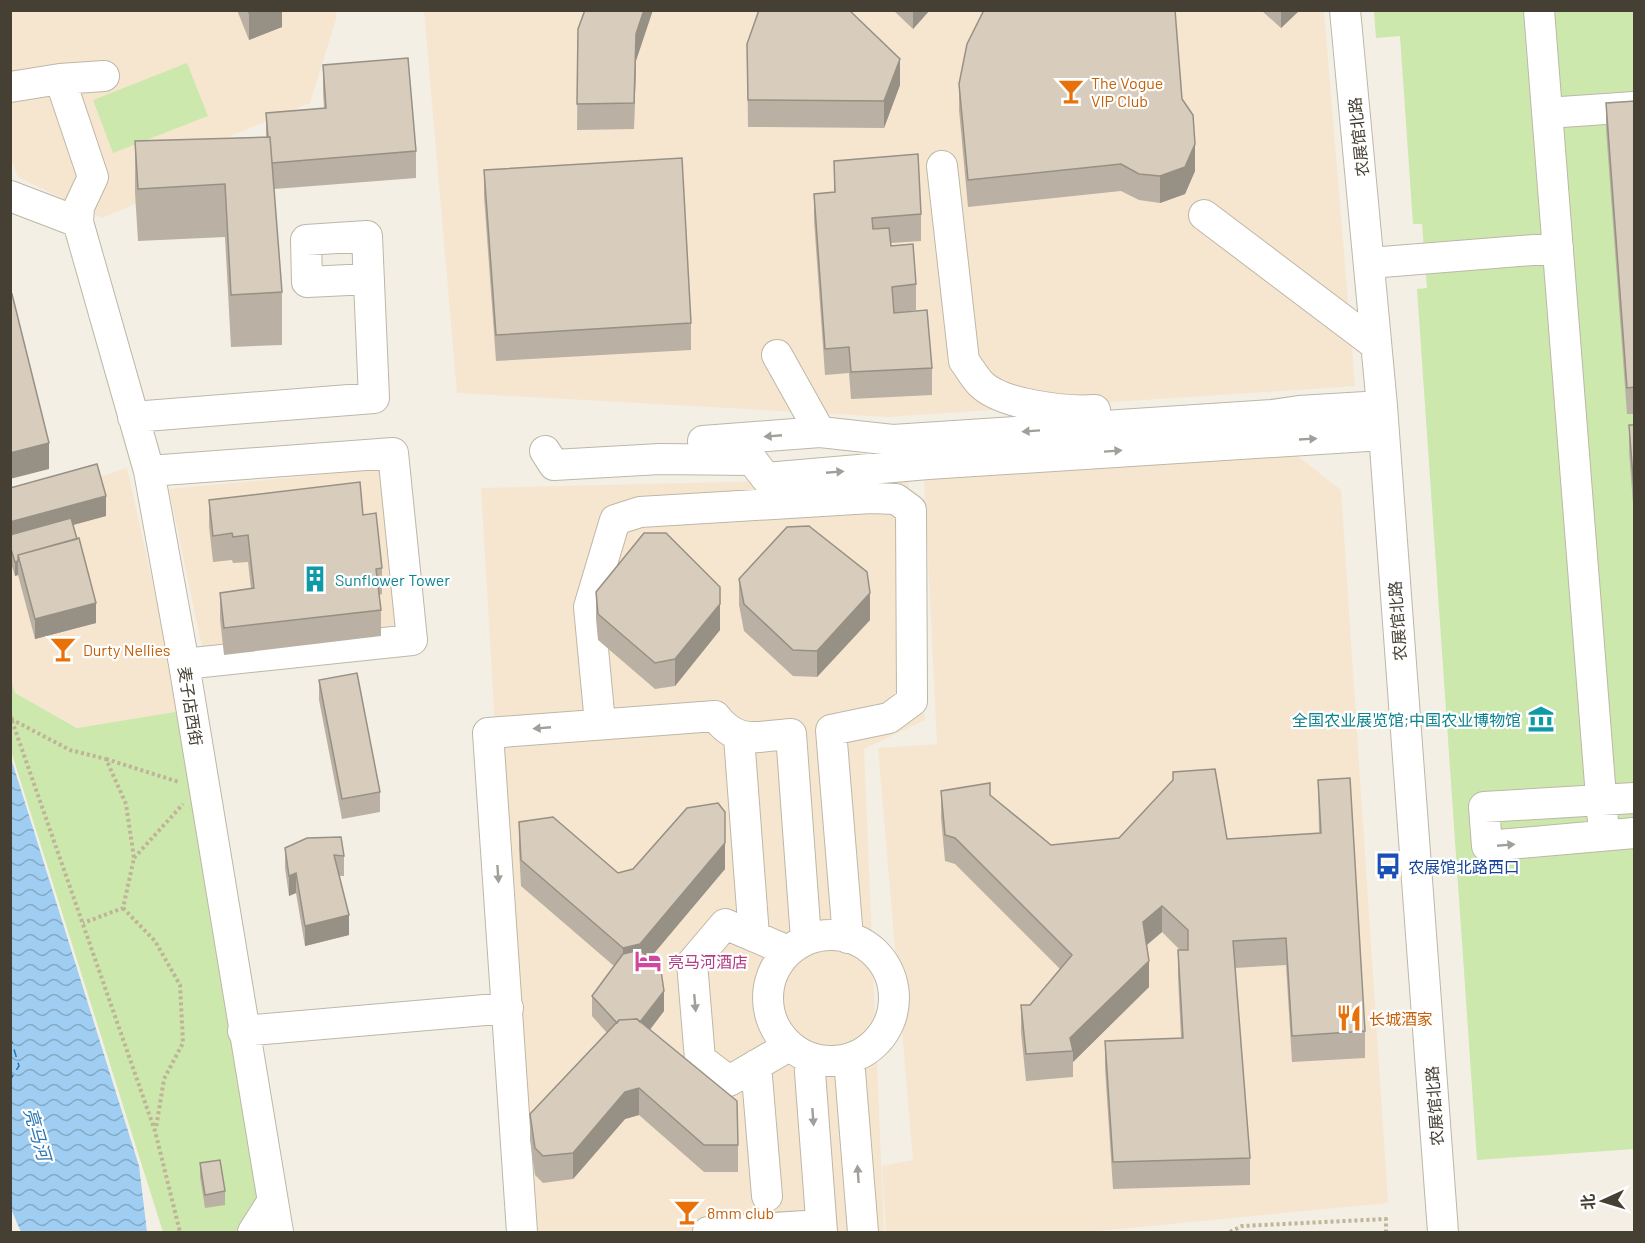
<svg xmlns="http://www.w3.org/2000/svg" width="1645" height="1243" viewBox="0 0 1645 1243" font-family="Barlow,'Noto Sans SC',sans-serif">
<style>
.commercial{fill:#f6e6cf}
.green{fill:#cce8ac}
.water{fill:url(#water-waves)}
.lines{fill:none;stroke-linecap:round;stroke-linejoin:round}
.ferry{stroke:#2b77b3;stroke-width:1.5;stroke-dasharray:8 6;stroke-linecap:butt}
.minor-casing{stroke:#beb7a7;stroke-width:32}
.path{stroke:#c0b398;stroke-width:4;stroke-dasharray:3 3;stroke-linecap:butt}
.minor{stroke:#fff;stroke-width:30}
.wall{fill:#bab0a3}
.shaded-wall{fill:#979084}
.building{fill:#d8cdbd;stroke:#979084;stroke-width:1.5}
.oneway{fill:#a29f9a}
.labels{text-anchor:middle;dominant-baseline:central;stroke-width:4.5;stroke-linejoin:round;paint-order:stroke}
.food-label{font-size:16px;fill:#c56008;stroke:#fff;text-anchor:start}
.street-label{font-size:16px;fill:#453f34;stroke:#fff}
.culture-label{font-size:16px;fill:#0d838f;stroke:#fff;text-anchor:start}
.transit-label{font-size:16px;fill:#164399;stroke:#fff;text-anchor:start}
.hotel-label{font-size:16px;fill:#b23c85;stroke:#fff;text-anchor:start}
.water-label{font-size:18px;font-style:italic;fill:#2b77b3;stroke:#fff}
</style>
<defs>
<pattern id="water-waves" width="16" height="10" patternUnits="userSpaceOnUse" patternTransform="scale(1.5)"><rect width="16" height="10" fill="#9fcef2"/><path d="M0 5q4-4 8 0t8 0" fill="none" stroke="#83a9c5"/></pattern>
</defs>
<rect width="100%" height="100%" fill="#f3efe5"/>
<!-- commercial -->
<path class="commercial" d="M 335,10 L 337,16 L 310,103 L 175,159 L 185,183 L 102,218 L 18,177 L 10,156 L 10,11 Z
M 424,11 L 1324,11 L 1355,386 L 888,417 L 457,393 Z
M 1291,451 L 1341,490 L 1388,1203 L 1087,1232 L 886,1232 L 882,1166 L 913,1160 L 878,748 L 937,744 L 924,477 Z
M 127,468 L 181,711 L 78,728 L 15,693 L 10,676 L 10,506 Z
M 380,469 L 395,625 L 203,652 L 169,489 Z
M 908,478 L 925,720 L 864,749 L 884,1232 L 525,1232 L 481,488 Z"/>
<!-- green -->
<path class="green" d="M 1374,11 L 1634,11 L 1634,1149 L 1477,1160 L 1417,289 L 1427,288 L 1422,224 L 1413,224 L 1400,36 L 1376,38 Z
M 187,63 L 208,116 L 113,153 L 93,100 Z
M 10,676 L 15,693 L 77,728 L 181,711 L 258,1194 L 236,1232 L 163,1232 L 11,751 Z"/>
<!-- water -->
<path class="water" d="M 10,755 L 139,1166 L 147,1232 L 21,1232 L 11,1209 Z"/>
<g class="lines">
<!-- ferry -->
<path class="ferry" d="M 10,1036 L 19,1066 L 10,1080"/>
<!-- minor casing -->
<g class="minor-casing">
<path id="minor" d="M 1345,10 L 1382,406 L 1443,1232
M 1539,10 L 1604,835
M 60,79 L 93,177 L 79,207 L 78,222
M 10,87 L 60,79 L 104,76
M 1547,113 L 1634,107
M 942,166 L 964,361 C 970,369 975,378 981,384 C 1002,405 1067,412 1095,410
M 10,196 L 78,222 L 149,471 L 184,664 L 278,1232
M 1204,215 L 1376,345
M 1370,263 L 1558,248
M 777,355 L 820,432
M 133,417 L 374,398 L 367,236 L 306,240 L 307,282 L 369,279
M 703,441 L 820,432 L 893,440 L 1272,415 L 1299,411 L 1382,406
M 545,451 L 554,465 L 660,459 L 752,460 L 766,478 L 928,464 L 1383,435
M 149,471 L 393,453 L 412,640 L 184,664
M 600,723 L 589,607 L 615,520 L 640,512 L 871,498 L 896,499 L 911,510 L 912,701 L 889,718 L 831,730 L 848,938
M 739,737 L 754,936
M 1634,798 L 1484,807 L 1487,846 L 1634,833
M768 998a63 63 0 1 1 126 0a63 63 0 1 1-126 0Z
M 788,951 L 725,924 L 692,963 L 700,1059 L 729,1081 L 789,1046
M 243,1031 L 508,1008
M 809,1059 L 822,1232
M 849,1059 L 863,1232
M 756,1065 L 767,1196
M 253,1232 L 272,1202
M 522,1232 L 488,733 L 715,716 C 738,746 757,736 791,734 L 806,939
M 708,1232 L 821,1225"/>
</g>
<!-- path -->
<path class="path" d="M 10,715 L 155,1131 L 180,1232
M 11,719 L 70,750 L 106,759 L 126,804 L 134,858 L 123,908 L 83,923
M 106,759 L 179,782
M 134,858 L 183,804
M 123,908 L 155,941 L 180,985 L 183,1043 L 164,1079 L 156,1128
M 1230,1232 L 1242,1226 L 1386,1219 L 1386,1232"/>
<!-- minor -->
<use href="#minor" class="minor"/>
</g>
<!-- wall -->
<path class="wall" d="M 237,10 L 282,10 L 282,27 L 249,40 Z
M 893,10 L 930,10 L 913,29 Z
M 1261,10 L 1300,10 L 1281,28 Z
M 578,29 L 636,61 L 634,129 L 577,130 Z
M 747,44 L 900,85 L 884,128 L 748,127 Z
M 323,65 L 416,151 L 416,178 L 274,189 L 282,292 L 282,345 L 231,347 L 225,237 L 138,241 L 135,193 L 135,141 L 266,137 L 266,113 L 324,109 L 323,91 Z
M 959,84 L 1182,99 L 1195,171 L 1185,194 L 1160,203 L 1139,200 L 1121,191 L 968,207 L 959,110 Z
M 1635,101 L 1635,414 L 1627,414 L 1606,129 L 1606,103 Z
M 834,161 L 921,214 L 921,241 L 891,243 L 891,246 L 916,284 L 916,310 L 897,313 L 932,368 L 932,395 L 851,399 L 849,373 L 825,375 L 814,220 L 814,194 L 834,192 Z
M 484,170 L 691,323 L 691,350 L 496,361 L 484,196 Z
M 1629,425 L 1635,425 L 1635,529 L 1629,452 Z
M 10,488 L 106,516 L 73,525 L 96,623 L 35,639 L 18,575 L 15,576 L 10,560 Z
M 209,500 L 363,515 L 382,568 L 382,594 L 379,595 L 381,610 L 381,636 L 224,655 L 220,619 L 220,593 L 251,589 L 248,562 L 233,563 L 232,560 L 213,562 L 209,526 Z
M 739,579 L 870,620 L 817,677 L 793,676 L 744,631 L 739,605 Z
M 596,592 L 720,630 L 675,686 L 655,689 L 598,640 L 596,619 Z
M 319,680 L 380,792 L 380,812 L 342,819 L 319,700 Z
M 1318,780 L 1365,1031 L 1365,1058 L 1292,1062 L 1286,965 L 1235,968 L 1250,1158 L 1250,1185 L 1113,1189 L 1105,1068 L 1105,1041 L 1181,1038 L 1178,977 L 1178,950 L 1180,950 L 1162,932 L 1147,945 L 1149,987 L 1073,1062 L 1073,1077 L 1026,1081 L 1021,1032 L 1021,1005 L 1030,1005 L 1060,969 L 955,864 L 945,861 L 941,818 L 941,791 L 990,795 L 1051,845 L 1227,839 L 1319,833 Z
M 725,812 L 725,869 L 649,959 L 664,1011 L 650,1030 L 738,1145 L 738,1172 L 704,1172 L 639,1115 L 625,1119 L 573,1179 L 543,1183 L 535,1175 L 530,1140 L 530,1114 L 607,1033 L 592,1016 L 592,996 L 614,966 L 521,886 L 519,849 L 519,822 L 618,873 L 633,869 Z
M 285,848 L 344,856 L 344,876 L 339,876 L 349,935 L 305,946 L 296,893 L 289,896 L 285,868 Z
M 200,1163 L 225,1191 L 225,1205 L 205,1208 L 200,1177 Z"/>
<!-- shaded-wall -->
<path class="shaded-wall" d="M 256,10 L 282,10 L 282,27 L 249,40 L 249,13 Z
M 644,10 L 653,10 L 636,61 L 634,129 L 636,34 Z
M 913,10 L 930,10 L 913,29 Z
M 1281,10 L 1300,10 L 1281,28 Z
M 900,59 L 900,85 L 884,128 L 884,101 Z
M 1195,144 L 1195,171 L 1185,194 L 1160,203 L 1160,176 Z
M 49,443 L 49,469 L 10,479 L 10,453 Z
M 106,496 L 106,516 L 10,542 L 10,522 Z
M 18,561 L 18,575 L 15,576 L 15,562 Z
M 720,587 L 720,630 L 675,686 L 675,659 Z
M 870,593 L 870,620 L 817,677 L 817,651 Z
M 96,603 L 96,623 L 35,639 L 35,619 Z
M 725,843 L 725,869 L 640,970 L 623,974 L 623,948 Z
M 296,873 L 296,893 L 289,896 L 289,876 Z
M 1162,906 L 1162,932 L 1143,948 L 1143,922 Z
M 349,915 L 349,935 L 305,946 L 305,926 Z
M 1149,961 L 1149,987 L 1073,1062 L 1073,1051 L 1070,1038 Z
M 664,991 L 664,1011 L 637,1046 L 637,1026 Z
M 639,1088 L 639,1115 L 625,1119 L 573,1179 L 573,1153 L 625,1092 Z"/>
<!-- building -->
<path class="building" d="M 248,10 L 256,10 L 249,13 Z
M 585,10 L 644,10 L 636,34 L 634,103 L 577,104 L 578,29 Z
M 759,10 L 849,10 L 900,59 L 884,101 L 748,100 L 747,44 Z
M 984,10 L 1175,10 L 1182,99 L 1193,115 L 1195,144 L 1185,167 L 1160,176 L 1139,174 L 1121,164 L 968,180 L 959,84 L 967,44 Z
M 408,58 L 416,151 L 272,163 L 270,137 L 268,137 L 266,113 L 326,108 L 323,65 Z
M 1635,101 L 1635,387 L 1627,388 L 1606,103 Z
M 270,137 L 282,292 L 231,295 L 225,184 L 138,189 L 135,141 Z
M 918,154 L 921,214 L 872,218 L 873,229 L 889,228 L 891,246 L 913,244 L 916,284 L 892,287 L 894,313 L 927,310 L 932,368 L 851,372 L 849,347 L 825,349 L 814,194 L 835,192 L 834,161 Z
M 682,158 L 691,323 L 496,335 L 484,170 Z
M 12,294 L 49,443 L 10,453 L 10,295 Z
M 1629,425 L 1635,425 L 1635,503 Z
M 97,464 L 106,496 L 10,522 L 10,488 Z
M 360,482 L 363,515 L 376,513 L 382,568 L 376,569 L 381,610 L 224,628 L 220,593 L 254,588 L 248,535 L 233,537 L 232,533 L 213,536 L 209,500 Z
M 71,518 L 77,539 L 18,555 L 18,561 L 15,562 L 10,546 L 10,535 Z
M 809,526 L 867,572 L 870,593 L 817,651 L 793,650 L 744,604 L 739,579 L 787,527 Z
M 644,533 L 666,533 L 720,587 L 720,604 L 675,659 L 655,663 L 598,614 L 596,592 Z
M 79,538 L 96,603 L 35,619 L 18,555 Z
M 357,673 L 380,792 L 342,799 L 319,680 Z
M 1215,769 L 1227,839 L 1321,833 L 1318,780 L 1350,778 L 1365,1031 L 1292,1036 L 1286,938 L 1233,941 L 1250,1158 L 1113,1162 L 1105,1041 L 1183,1038 L 1178,950 L 1188,950 L 1188,930 L 1162,906 L 1143,922 L 1149,961 L 1070,1038 L 1073,1051 L 1026,1054 L 1021,1005 L 1030,1005 L 1072,955 L 955,838 L 945,835 L 941,791 L 990,783 L 990,795 L 1051,845 L 1119,838 L 1173,780 L 1173,772 Z
M 718,803 L 725,812 L 725,843 L 640,944 L 623,948 L 521,860 L 519,822 L 553,817 L 618,873 L 633,869 L 687,808 Z
M 341,837 L 344,856 L 334,855 L 349,915 L 305,926 L 296,873 L 289,876 L 285,848 L 307,838 Z
M 640,950 L 661,971 L 664,991 L 640,1022 L 637,1019 L 619,1020 L 617,1023 L 592,996 L 623,954 Z
M 637,1019 L 737,1101 L 738,1145 L 704,1145 L 639,1088 L 625,1092 L 573,1153 L 543,1156 L 535,1148 L 530,1114 L 619,1020 Z
M 220,1160 L 225,1191 L 205,1195 L 200,1163 Z"/>
<!-- one-way arrows -->
<defs><path id="oneway-solid" d="M-6-.8H1V-3.2L6.5 0L1 3.2V.8H-6Z" transform="scale(1.5)"/></defs>
<g class="oneway">
<use href="#oneway-solid" transform="translate(1031 431) rotate(176)"/>
<use href="#oneway-solid" transform="translate(773 436) rotate(175)"/>
<use href="#oneway-solid" transform="translate(1308 439) rotate(-3)"/>
<use href="#oneway-solid" transform="translate(1113 451) rotate(-4)"/>
<use href="#oneway-solid" transform="translate(835 472) rotate(-5)"/>
<use href="#oneway-solid" transform="translate(542 728) rotate(175)"/>
<use href="#oneway-solid" transform="translate(1506 845) rotate(-5)"/>
<use href="#oneway-solid" transform="translate(498 874) rotate(86)"/>
<use href="#oneway-solid" transform="translate(695 1003) rotate(85)"/>
<use href="#oneway-solid" transform="translate(813 1117) rotate(86)"/>
<use href="#oneway-solid" transform="translate(858 1174) rotate(-94)"/>
</g>
<!-- icons -->
<defs>
<g id="bar-bare" transform="scale(2.07)"><path d="M-6-5H6L.8 .8V4.5H3.5V6h-7V4.5H-.8V.8Z" fill="#e8710a" stroke="#fff" stroke-width="2.5" paint-order="stroke"/></g>
<g id="building-bare" transform="scale(2.07)"><path d="M-4-6H4V6H1V3H-1V6H-4ZM-2.5-4.3h1.7v1.8h-1.7ZM.8-4.3h1.7v1.8H.8ZM-2.5-1h1.7V.8h-1.7ZM.8-1h1.7V.8H.8Z" fill="#0f9aa8" stroke="#fff" stroke-width="2.5" paint-order="stroke"/></g>
<g id="museum-bare" transform="scale(2.07)"><path d="M0-6L6-3V-2H-6V-3ZM-5-1h2V3h-2ZM-1-1h2V3h-2ZM3-1h2V3H3ZM-6 4H6V6H-6Z" fill="#0f9aa8" stroke="#fff" stroke-width="2.5" paint-order="stroke"/></g>
<g id="bus-bare" transform="scale(2.07)"><path d="M-5-6H5V4H4V6H2V4H-2V6H-4V4H-5ZM-3.5-4V0h7V-4ZM-3.5 1.2v1.5H-2V1.2ZM2 1.2v1.5H3.5V1.2Z" fill="#1a4fb4" stroke="#fff" stroke-width="2.5" paint-order="stroke"/></g>
<g id="hotel-bare" transform="scale(2.07)"><path d="M-6-4.5h1.5V1H6V5H4.5V3h-9V5H-6ZM-4 0a1.8 1.8 0 1 1 3.6 0ZM.5 0V-2.5h3Q6-2.5 6 0Z" fill="#d1479c" stroke="#fff" stroke-width="2.5" paint-order="stroke"/></g>
<g id="restaurant-bare" transform="scale(2.07)"><path d="M-5-6h1v4h1v-4h1v4h1v-4h1v5L-1.5 .5V6h-2V.5L-5-1ZM5-6V6H3V1.5H1.5Q1.5-4 5-6Z" fill="#e8710a" stroke="#fff" stroke-width="2.5" paint-order="stroke"/></g>
</defs>
<g fill-rule="evenodd">
<use href="#bar-bare" x="1071" y="91"/>
<use href="#building-bare" x="315" y="579"/>
<use href="#bar-bare" x="63" y="649"/>
<use href="#museum-bare" x="1541" y="719"/>
<use href="#bus-bare" x="1388" y="866"/>
<use href="#hotel-bare" x="648" y="961"/>
<use href="#restaurant-bare" x="1349" y="1018"/>
<use href="#bar-bare" x="687" y="1212"/>
</g>
<g class="labels">
<!-- food labels -->
<g class="food-label">
<text x="1091" y="82">The Vogue<tspan x="1091" dy="18">VIP Club</tspan></text>
<text x="83" y="649">Durty Nellies</text>
<text x="1369" y="1018">长城酒家</text>
<text x="707" y="1212">8mm club</text>
</g>
<!-- street labels -->
<g class="street-label">
<text transform="translate(1358 137) rotate(-96)">农展馆北路</text>
<text transform="translate(1397 621) rotate(-94)">农展馆北路</text>
<text transform="translate(191 706) rotate(81)">麦子店西街</text>
<text transform="translate(1434 1106) rotate(-94)">农展馆北路</text>
</g>
<!-- culture labels -->
<g class="culture-label">
<text x="335" y="579">Sunflower Tower</text>
<text x="1521" y="719" text-anchor="end">全国农业展览馆;中国农业博物馆</text>
</g>
<!-- transit labels -->
<g class="transit-label">
<text x="1408" y="866">农展馆北路西口</text>
</g>
<!-- hotel labels -->
<g class="hotel-label">
<text x="668" y="961">亮马河酒店</text>
</g>
<!-- water labels -->
<g class="water-label">
<text transform="translate(38 1134) rotate(74)">亮马河</text>
</g>
</g>
<!-- border -->
<rect width="1645" height="1243" fill="none" stroke="#453f34" stroke-width="24"/>
<!-- north arrow -->
<g transform="translate(1603 1201) rotate(266)" stroke="#ffffff" stroke-width="4.5" paint-order="stroke">
<path d="M0-4.5L10 22L0 15L-10 22Z" fill="#453f34"/>
<text y="-9" font-size="16" font-weight="bold" text-anchor="middle" fill="#453f34">北</text>
</g>
</svg>
